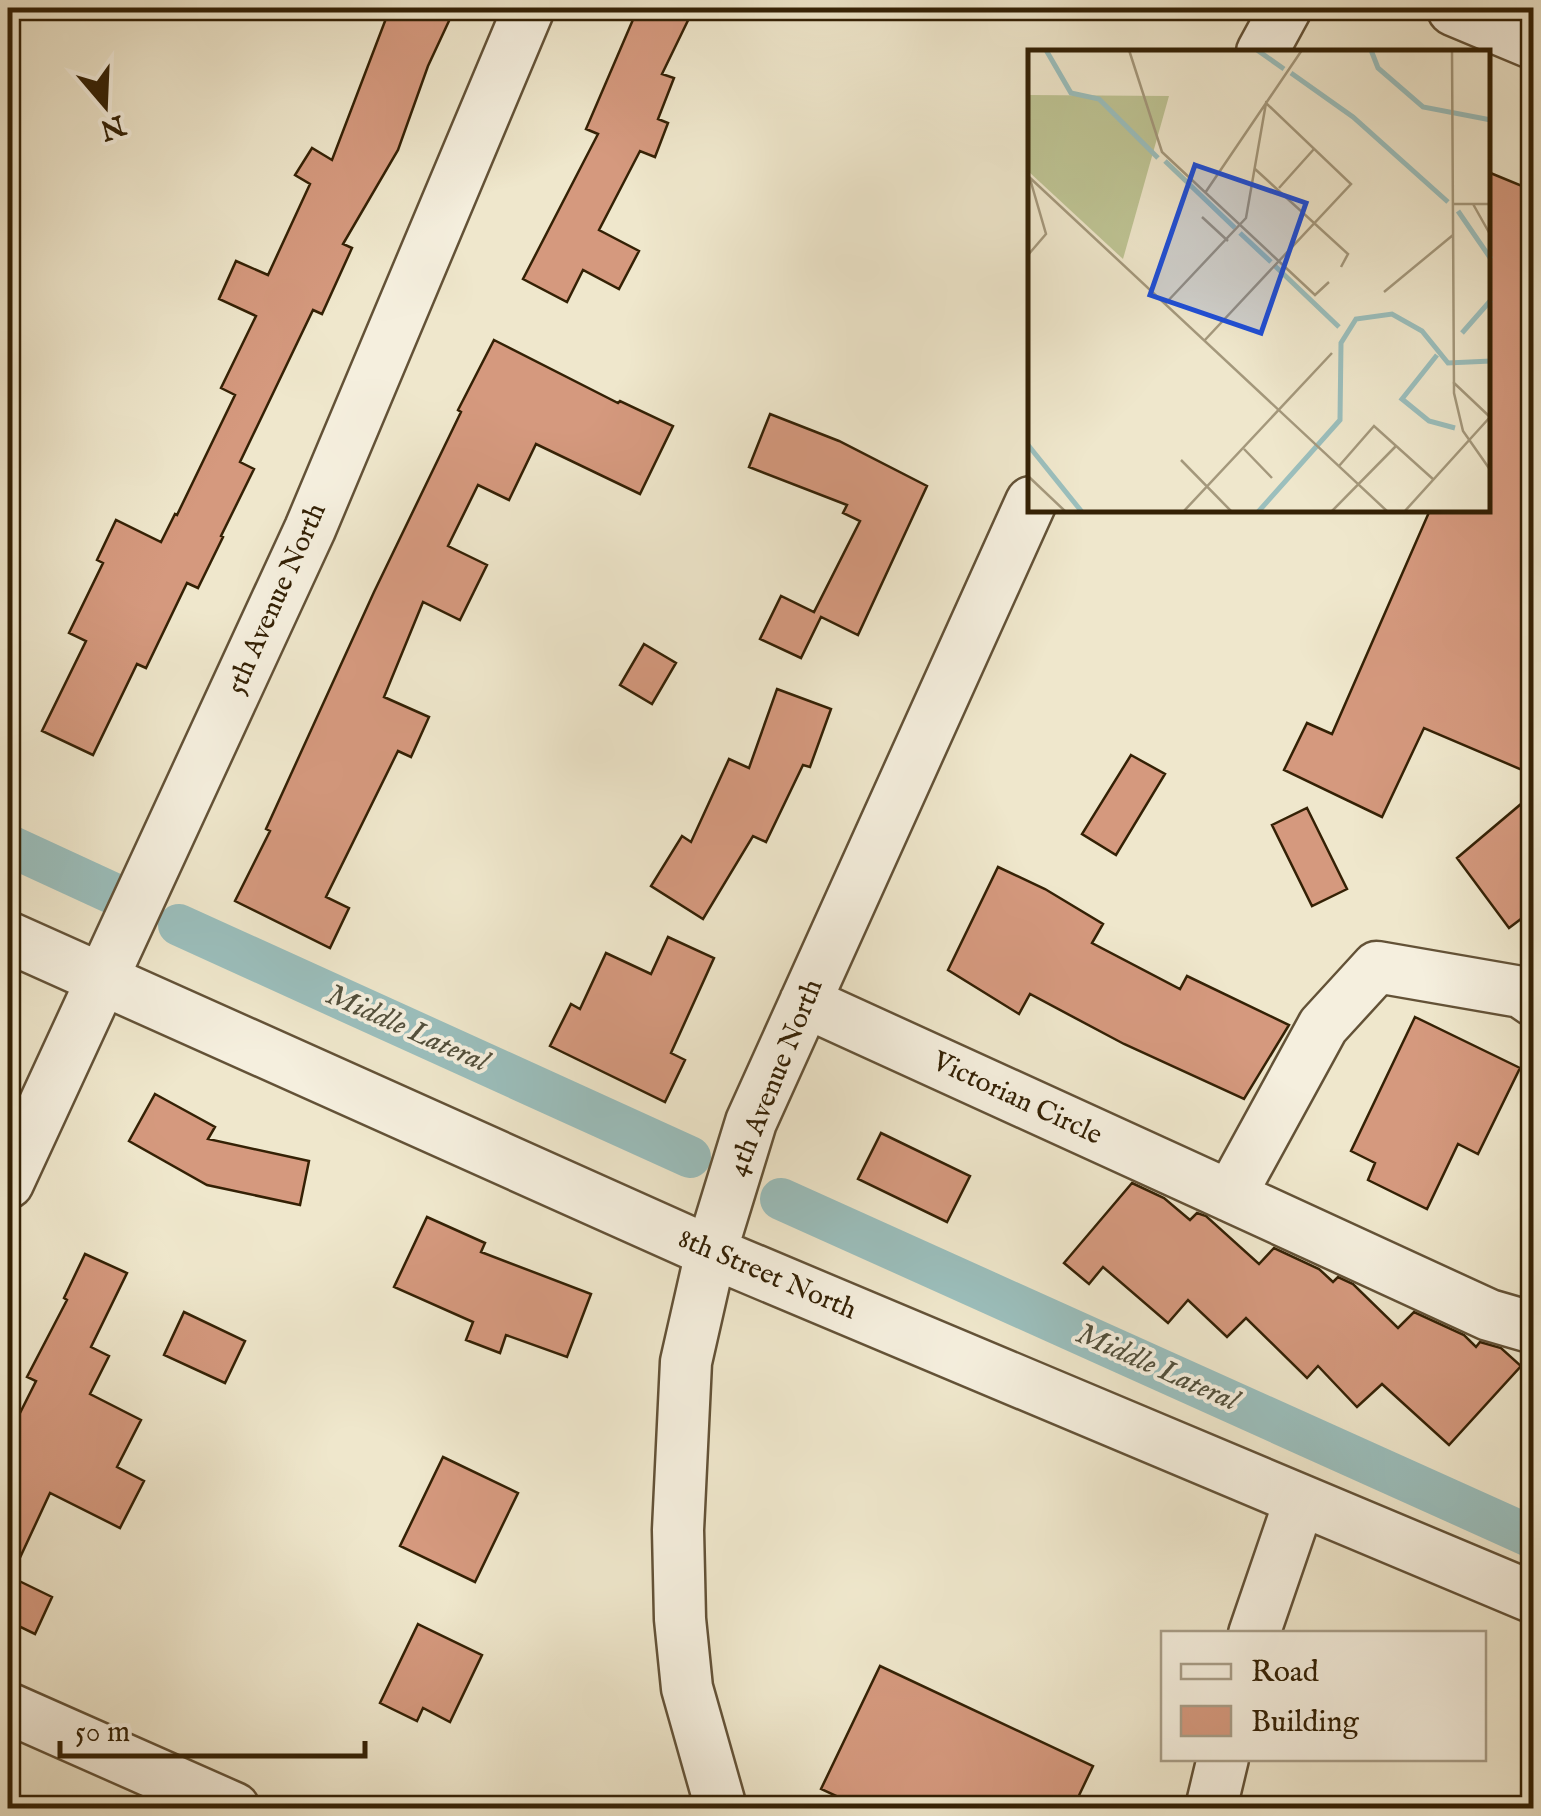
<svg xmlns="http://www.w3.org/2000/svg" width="1541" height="1816" viewBox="0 0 1541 1816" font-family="'IM FELL English',serif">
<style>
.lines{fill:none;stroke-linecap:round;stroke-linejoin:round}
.canal{stroke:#9bbfbd;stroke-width:42}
.building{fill:#d5997e;stroke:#342105;stroke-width:2.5}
.minor-casing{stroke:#635237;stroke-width:55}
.tertiary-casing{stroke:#635237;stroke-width:60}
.minor{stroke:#f5efde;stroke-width:50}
.tertiary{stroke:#f5efde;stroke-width:55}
.labels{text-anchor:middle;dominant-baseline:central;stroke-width:8;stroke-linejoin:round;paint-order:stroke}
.street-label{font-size:28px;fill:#342105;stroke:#f5efde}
.water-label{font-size:30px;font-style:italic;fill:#53503c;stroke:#f5efde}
.inset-river{fill:none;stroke:#9bbfbd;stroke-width:5}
.inset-road{fill:none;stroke:#a4987c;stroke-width:2.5}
.view{fill:#1d4ed8;fill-opacity:0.15;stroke:#1d4ed8;stroke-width:5}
.inset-edge{fill:none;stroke:#342105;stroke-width:5}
</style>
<rect width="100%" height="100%" fill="#efe7cc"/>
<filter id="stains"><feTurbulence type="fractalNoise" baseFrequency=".002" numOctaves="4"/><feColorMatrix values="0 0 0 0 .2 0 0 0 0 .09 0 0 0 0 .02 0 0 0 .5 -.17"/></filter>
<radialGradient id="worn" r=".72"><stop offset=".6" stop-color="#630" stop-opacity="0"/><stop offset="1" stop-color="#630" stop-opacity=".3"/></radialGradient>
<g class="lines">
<!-- canal -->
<path class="canal" d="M 8,845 L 112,893
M 179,925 L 690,1157
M 781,1199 L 1534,1538"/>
</g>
<!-- building -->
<path class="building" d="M 390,8 L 455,8 L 428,66 L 398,150 L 343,244 L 352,248 L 322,314 L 313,310 L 240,462 L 254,469 L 221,536 L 223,537 L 198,588 L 187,583 L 146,668 L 137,664 L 93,755 L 42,731 L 86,641 L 69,633 L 103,563 L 97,560 L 116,520 L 161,542 L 175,514 L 177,515 L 235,395 L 221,388 L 256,316 L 219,299 L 236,261 L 268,275 L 310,184 L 295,175 L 312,148 L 332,160 Z
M 638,8 L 694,8 L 662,74 L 674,78 L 658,119 L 668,123 L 655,157 L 640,151 L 599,230 L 639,251 L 619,289 L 583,270 L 567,302 L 523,279 L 598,134 L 586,129 Z
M 1488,172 L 1534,191 L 1534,775 L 1424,728 L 1382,817 L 1284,770 L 1307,723 L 1332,734 L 1430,510 L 1488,510 Z
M 494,340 L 618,403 L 620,401 L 673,426 L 640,494 L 536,444 L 509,500 L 478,485 L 448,546 L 487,565 L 460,620 L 423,602 L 384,697 L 429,717 L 411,757 L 398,751 L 326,897 L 349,908 L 330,948 L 235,901 L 270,831 L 266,829 L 374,592 L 461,412 L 458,410 Z
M 770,414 L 839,441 L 927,486 L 858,635 L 821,617 L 801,658 L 760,639 L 781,596 L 814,612 L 860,521 L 843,513 L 847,505 L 749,467 Z
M 644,644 L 676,663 L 652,704 L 620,685 Z
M 777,689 L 831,709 L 810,767 L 803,765 L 766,842 L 753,836 L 703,919 L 651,886 L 682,836 L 691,842 L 729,759 L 749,768 Z
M 1131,755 L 1165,774 L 1116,855 L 1082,834 Z
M 1534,793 L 1534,909 L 1509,928 L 1457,858 Z
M 1307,808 L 1347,889 L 1312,906 L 1272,825 Z
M 998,867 L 1045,889 L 1103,924 L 1092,943 L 1180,989 L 1187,976 L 1289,1025 L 1244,1099 L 1124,1044 L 1030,994 L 1019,1014 L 948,970 Z
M 668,937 L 714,958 L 671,1053 L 685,1060 L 665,1102 L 550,1046 L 571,1004 L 580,1009 L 606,953 L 651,974 Z
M 1415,1017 L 1520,1068 L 1478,1154 L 1458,1144 L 1427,1209 L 1368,1180 L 1375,1163 L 1351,1151 Z
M 155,1094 L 215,1127 L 208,1139 L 309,1161 L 300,1205 L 207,1185 L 129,1141 Z
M 881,1133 L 970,1176 L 947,1222 L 858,1179 Z
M 1132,1183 L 1164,1198 L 1190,1220 L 1197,1213 L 1206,1216 L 1259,1264 L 1274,1248 L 1319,1269 L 1333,1282 L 1338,1277 L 1353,1284 L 1398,1328 L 1414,1312 L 1464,1335 L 1476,1347 L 1480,1342 L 1501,1348 L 1521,1366 L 1449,1445 L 1382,1384 L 1357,1407 L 1318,1366 L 1307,1378 L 1246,1318 L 1227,1337 L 1188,1300 L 1168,1323 L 1103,1267 L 1089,1284 L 1064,1263 Z
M 427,1217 L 485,1243 L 481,1252 L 591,1294 L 567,1357 L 506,1335 L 500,1353 L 466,1340 L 473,1322 L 394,1287 Z
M 85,1254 L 127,1273 L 91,1347 L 109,1356 L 90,1394 L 141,1420 L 117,1467 L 144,1481 L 120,1528 L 50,1493 L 11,1577 L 52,1597 L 35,1634 L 8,1621 L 8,1437 L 36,1381 L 27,1377 L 67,1300 L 64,1298 Z
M 184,1312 L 245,1341 L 225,1383 L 164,1355 Z
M 443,1457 L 518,1493 L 475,1582 L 400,1546 Z
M 418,1624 L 482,1655 L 450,1722 L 423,1708 L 417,1721 L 380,1703 Z
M 880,1666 L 1093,1766 L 1073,1808 L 862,1808 L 821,1789 Z"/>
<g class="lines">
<!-- minor casing -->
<g class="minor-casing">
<path id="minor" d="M 1262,52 L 1286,8
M 8,937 L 711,1252 L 1534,1598
M 1534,1001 L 1521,992 L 1377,967 L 1323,1026 L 1230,1196 L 1489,1315 L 1534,1328
M 805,1002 L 1230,1196
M 8,1183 L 310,529 L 529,8
M 1254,1634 L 1300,1500
M 8,1708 L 234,1808
M 721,1808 L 687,1688 L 680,1619 L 678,1530 L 686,1362 L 711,1252 L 751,1122 L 1031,502
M 1211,1808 L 1223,1758"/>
</g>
<!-- tertiary casing -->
<g class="tertiary-casing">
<path id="tertiary" d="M 1455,8 L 1534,41"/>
</g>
<!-- minor -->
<use href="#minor" class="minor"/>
<!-- tertiary -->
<use href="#tertiary" class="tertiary"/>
</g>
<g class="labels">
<!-- street labels -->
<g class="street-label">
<text transform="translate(277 599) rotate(-66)">5th Avenue North</text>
<text transform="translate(776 1078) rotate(-68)">4th Avenue North</text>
<text transform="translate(1017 1099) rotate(25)">Victorian Circle</text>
<text transform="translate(767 1275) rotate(23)">8th Street North</text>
</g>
<!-- water labels -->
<g class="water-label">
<text transform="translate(407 1029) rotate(24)">Middle Lateral</text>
<text transform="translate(1157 1368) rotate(24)">Middle Lateral</text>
</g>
</g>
<!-- overview -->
<g transform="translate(1028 50)">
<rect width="462" height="462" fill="#efe7cc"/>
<path d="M 0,45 L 141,46 L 95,209 L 0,121 Z" fill="#bec494"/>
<path class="inset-river" d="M 18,0 L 43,43 L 71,49 L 130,108M 229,0 L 256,19M 343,0 L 350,18 L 395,57 L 463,70M 263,23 L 325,67 L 420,152M 137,111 L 207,178M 430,161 L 463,209M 212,183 L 243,212M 247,216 L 311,277M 434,283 L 463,250M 409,305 L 374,349 L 401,371 L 427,378M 0,395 L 54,462M 230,462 L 312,370 L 313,293 L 328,269 L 364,264 L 394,281 L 420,313 L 463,311"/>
<path class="inset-road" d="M 101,0 L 134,102 L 287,245 L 301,232M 424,0 L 426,343 L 435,381 L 463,421M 227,119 L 320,204 L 313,217M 0,126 L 360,462M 251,138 L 286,99M 177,143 L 274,0M 425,154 L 463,154M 445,154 L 463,186M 174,167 L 200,191M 0,205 L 18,184 L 2,129M 356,242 L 425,185M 137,254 L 218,168 L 238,53 L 323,134 L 176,291M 425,332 L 462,367M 216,399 L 244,428M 153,410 L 204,462M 311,416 L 346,376 L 406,430M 0,426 L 38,462M 155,462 L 304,303M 303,462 L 368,396M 376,462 L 463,366"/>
<path class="view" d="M 167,115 L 278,153 L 233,283 L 122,245 Z"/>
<rect width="462" height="462" class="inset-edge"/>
</g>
<!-- margin -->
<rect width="1541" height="1816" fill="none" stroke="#efe7cc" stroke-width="40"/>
<rect x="10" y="10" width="1521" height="1796" fill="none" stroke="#342105" stroke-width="5"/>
<rect x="20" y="20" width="1501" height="1776" fill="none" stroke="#342105" stroke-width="2.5"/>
<!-- legend -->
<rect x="1161" y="1631" width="325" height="130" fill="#f5efde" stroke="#a89d87" stroke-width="2.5"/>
<rect x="1181" y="1664" width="50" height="15" fill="#f5efde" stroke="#a89d87" stroke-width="2.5"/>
<text x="1251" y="1681" font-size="30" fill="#342105">Road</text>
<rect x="1181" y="1706" width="50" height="30" fill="#d5997e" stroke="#a89d87" stroke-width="2.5"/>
<text x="1251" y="1731" font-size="30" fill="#342105">Building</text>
<!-- north arrow -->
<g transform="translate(105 105) rotate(161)" stroke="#f5efde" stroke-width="8" paint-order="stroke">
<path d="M0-8L18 38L0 25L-18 38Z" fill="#342105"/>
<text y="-15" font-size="28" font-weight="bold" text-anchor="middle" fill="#342105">N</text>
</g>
<!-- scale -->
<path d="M60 1741v15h305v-15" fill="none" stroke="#342105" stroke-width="5"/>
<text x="75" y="1741" font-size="30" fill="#342105" stroke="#f5efde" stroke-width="8" paint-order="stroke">50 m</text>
<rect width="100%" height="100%" filter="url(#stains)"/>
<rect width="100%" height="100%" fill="url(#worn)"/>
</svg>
